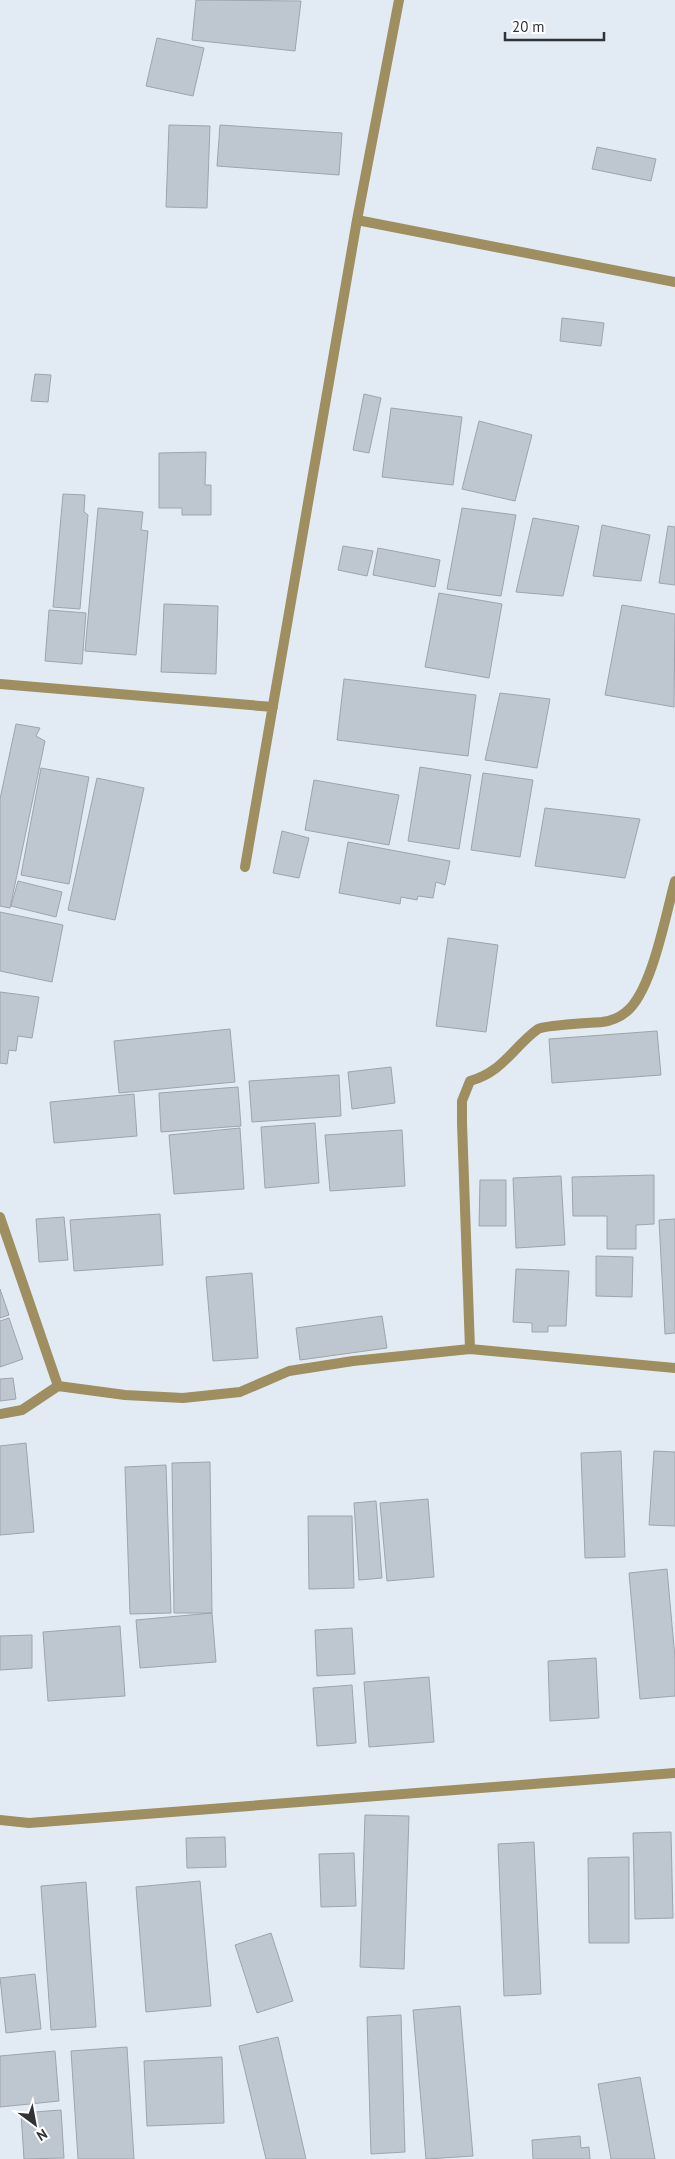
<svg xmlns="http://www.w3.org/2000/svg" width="675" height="2159" viewBox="0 0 675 2159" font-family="'PT Sans',sans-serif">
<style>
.building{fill:#bec6cf;stroke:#9da4ad}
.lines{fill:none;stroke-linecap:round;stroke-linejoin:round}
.street{stroke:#9e8e60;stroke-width:10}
</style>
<rect width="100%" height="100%" fill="#e2eaf3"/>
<!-- building -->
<path class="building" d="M 196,0 L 301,1 L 295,51 L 192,40 Z
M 157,38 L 204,48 L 193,96 L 146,86 Z
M 169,125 L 210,126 L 207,208 L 166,207 Z
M 220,125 L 342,133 L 339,175 L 217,166 Z
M 597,147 L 656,159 L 651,181 L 592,169 Z
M 562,318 L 604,323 L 601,346 L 560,341 Z
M 35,374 L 51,375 L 48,402 L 31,401 Z
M 364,394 L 381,398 L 369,453 L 353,450 Z
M 391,408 L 462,417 L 453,485 L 382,477 Z
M 479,421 L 532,435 L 515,501 L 462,489 Z
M 206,452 L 205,485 L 211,485 L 211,515 L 182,515 L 182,508 L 159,508 L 159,453 Z
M 63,494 L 85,495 L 84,512 L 88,515 L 80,609 L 53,607 Z
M 98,508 L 143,512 L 141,530 L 148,531 L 136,655 L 85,651 Z
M 462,508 L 516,515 L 501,596 L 447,589 Z
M 533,518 L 579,526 L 563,596 L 516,592 Z
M 602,525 L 650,535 L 641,581 L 593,576 Z
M 668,526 L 675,527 L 675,585 L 659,583 Z
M 343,546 L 373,551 L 367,576 L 338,570 Z
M 378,548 L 440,560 L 435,587 L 373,575 Z
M 439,593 L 502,604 L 489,678 L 425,667 Z
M 164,604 L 218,606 L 216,674 L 161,672 Z
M 622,605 L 675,614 L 674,707 L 605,695 Z
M 49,610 L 86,613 L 82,664 L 45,661 Z
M 344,679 L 476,695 L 468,756 L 337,740 Z
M 500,693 L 550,699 L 537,768 L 485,760 Z
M 16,724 L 40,728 L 36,736 L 45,741 L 10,908 L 0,906 L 0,799 Z
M 420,767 L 471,775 L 459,849 L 408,841 Z
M 41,768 L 89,777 L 69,884 L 21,875 Z
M 483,773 L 533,780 L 520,857 L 471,850 Z
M 97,778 L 144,788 L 115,920 L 68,910 Z
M 314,780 L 399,795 L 389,845 L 305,830 Z
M 545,808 L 640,819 L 625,878 L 535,866 Z
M 282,831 L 309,838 L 299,878 L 273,873 Z
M 348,842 L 450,861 L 445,885 L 436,882 L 433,898 L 418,896 L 417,900 L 401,897 L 400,904 L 339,893 Z
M 18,881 L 62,892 L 56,917 L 11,906 Z
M 0,912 L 63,925 L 52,982 L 0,971 Z
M 448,938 L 498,945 L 486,1032 L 436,1026 Z
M 0,992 L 39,997 L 32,1038 L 18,1036 L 16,1051 L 9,1050 L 7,1064 L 0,1063 Z
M 230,1029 L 235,1082 L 119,1093 L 114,1041 Z
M 657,1031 L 661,1075 L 552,1083 L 549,1039 Z
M 391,1067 L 395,1103 L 352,1109 L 348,1072 Z
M 339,1075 L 341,1116 L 252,1122 L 249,1081 Z
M 238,1087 L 241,1126 L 161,1132 L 159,1093 Z
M 134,1094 L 137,1136 L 54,1143 L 50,1102 Z
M 315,1123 L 319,1183 L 265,1188 L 261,1127 Z
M 240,1128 L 244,1189 L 174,1194 L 169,1135 Z
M 402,1130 L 405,1186 L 330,1191 L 325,1135 Z
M 654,1175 L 654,1224 L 636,1225 L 636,1249 L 607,1249 L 607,1216 L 573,1216 L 572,1177 Z
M 561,1176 L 565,1245 L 516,1248 L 513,1178 Z
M 480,1180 L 506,1180 L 506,1226 L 479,1226 Z
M 160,1214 L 163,1265 L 74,1271 L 70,1220 Z
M 64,1217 L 68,1260 L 39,1262 L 36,1219 Z
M 675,1219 L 675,1333 L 665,1334 L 659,1220 Z
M 596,1256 L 633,1257 L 632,1297 L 596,1296 Z
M 516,1269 L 569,1271 L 566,1326 L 548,1326 L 548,1332 L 532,1332 L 532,1323 L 513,1322 Z
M 252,1273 L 258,1358 L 213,1361 L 206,1277 Z
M 0,1289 L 9,1315 L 0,1318 Z
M 382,1316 L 387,1348 L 300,1360 L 296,1328 Z
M 9,1318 L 23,1359 L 0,1367 L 0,1321 Z
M 13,1378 L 16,1399 L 0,1401 L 0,1379 Z
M 26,1443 L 34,1532 L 0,1535 L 0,1446 Z
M 621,1451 L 625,1557 L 585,1558 L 581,1453 Z
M 654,1451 L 675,1452 L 675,1526 L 649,1525 Z
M 210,1462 L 212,1613 L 174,1613 L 172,1463 Z
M 166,1465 L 171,1613 L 130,1614 L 125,1467 Z
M 428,1499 L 434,1577 L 387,1581 L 380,1503 Z
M 376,1501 L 382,1578 L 359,1580 L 354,1503 Z
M 308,1516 L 352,1516 L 354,1588 L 309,1589 Z
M 667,1569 L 675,1658 L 675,1696 L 640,1699 L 629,1573 Z
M 212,1613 L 216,1662 L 140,1668 L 136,1620 Z
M 120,1626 L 125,1696 L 48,1701 L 43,1632 Z
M 352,1628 L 355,1674 L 317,1676 L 315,1630 Z
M 32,1635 L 32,1668 L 0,1670 L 0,1636 Z
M 596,1658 L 599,1718 L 550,1721 L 548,1661 Z
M 429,1677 L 434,1742 L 369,1747 L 364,1682 Z
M 352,1685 L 356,1743 L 317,1746 L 313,1688 Z
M 365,1815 L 409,1816 L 404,1969 L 360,1967 Z
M 671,1832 L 673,1918 L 635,1919 L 633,1833 Z
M 225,1837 L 226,1867 L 187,1868 L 186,1838 Z
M 534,1842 L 541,1994 L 504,1996 L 498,1844 Z
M 354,1853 L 356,1906 L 321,1907 L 319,1854 Z
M 629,1857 L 629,1943 L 589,1943 L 588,1858 Z
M 200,1881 L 211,2006 L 146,2012 L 136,1887 Z
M 86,1882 L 96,2027 L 51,2030 L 41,1886 Z
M 271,1933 L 293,2001 L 257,2013 L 235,1945 Z
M 35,1974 L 41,2029 L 6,2033 L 0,1978 Z
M 460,2006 L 473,2156 L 426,2159 L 413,2010 Z
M 401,2015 L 405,2152 L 371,2154 L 367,2017 Z
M 278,2037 L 306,2159 L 266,2159 L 239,2046 Z
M 127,2047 L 134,2159 L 78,2159 L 71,2051 Z
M 55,2051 L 59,2101 L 0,2107 L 0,2056 Z
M 222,2057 L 224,2123 L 147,2126 L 144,2061 Z
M 640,2077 L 655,2159 L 611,2159 L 598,2084 Z
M 61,2110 L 64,2158 L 24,2159 L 21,2113 Z
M 580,2136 L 581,2148 L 589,2147 L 590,2159 L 533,2159 L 532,2140 Z"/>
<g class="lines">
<!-- street -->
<path class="street" d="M 357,220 L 675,282
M 0,684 L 273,707
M 245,867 L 357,220 L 399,0
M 0,1217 L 58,1386
M 470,1349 L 462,1123 L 462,1101 L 470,1081 C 503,1072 513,1047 538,1029 C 545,1025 591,1023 602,1022 C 610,1021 620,1017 626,1012 C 652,992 666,913 675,881
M 0,1414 L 22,1410 L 58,1386 L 125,1395 L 183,1398 L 240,1392 L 289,1371 L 353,1361 L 470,1349 L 675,1368
M 0,1820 L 29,1823 L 675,1773"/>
</g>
<!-- north arrow -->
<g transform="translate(35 2124) rotate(148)" stroke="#ffffff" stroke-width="4" paint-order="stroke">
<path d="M0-4L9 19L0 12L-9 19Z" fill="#2f3236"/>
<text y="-8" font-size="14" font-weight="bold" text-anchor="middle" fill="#2f3236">N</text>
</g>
<!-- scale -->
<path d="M505 32v8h99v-8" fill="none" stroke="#2f3236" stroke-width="2.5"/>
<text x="512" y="32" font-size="15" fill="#2f3236" stroke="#ffffff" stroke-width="4" paint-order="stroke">20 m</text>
</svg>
